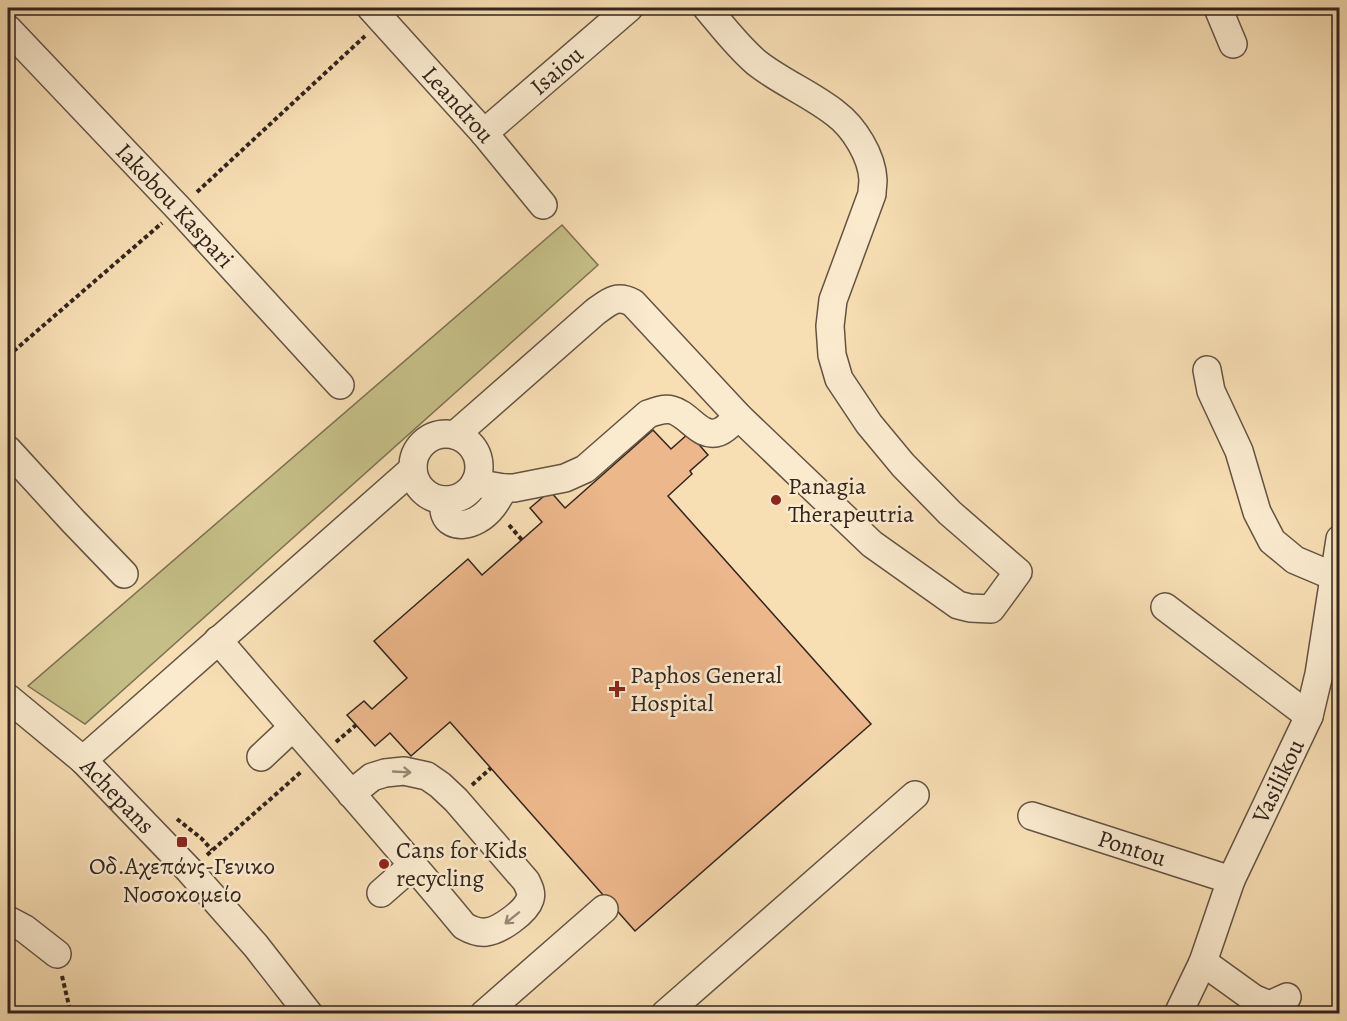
<svg xmlns="http://www.w3.org/2000/svg" width="1347" height="1021" viewBox="0 0 1347 1021" font-family="Alegreya,serif">
<style>
.green{fill:#c5bf87;stroke:#7c7252;stroke-width:1.5}
.building{fill:#ecb78b;stroke:#33251d;stroke-width:1.5}
.lines{fill:none;stroke-linecap:round;stroke-linejoin:round}
.minor-casing{stroke:#645342;stroke-width:30}
.path{stroke:#33251d;stroke-width:4;stroke-dasharray:4.5 3;stroke-linecap:butt}
.minor{stroke:#faeace;stroke-width:27}
.oneway{stroke:#968876}
.poi-dot{fill:#8f2418;stroke:#faeace;stroke-width:2}
.labels{text-anchor:middle;dominant-baseline:central;stroke-width:5;stroke-linejoin:round;paint-order:stroke}
.street-label{font-size:24px;fill:#33251d;stroke:#faeace}
.poi-label{font-size:24px;fill:#33251d;stroke:#faeace;text-anchor:start}
</style>
<rect width="100%" height="100%" fill="#f7deb3"/>
<filter id="stains"><feTurbulence type="fractalNoise" baseFrequency=".00333" numOctaves="4"/><feColorMatrix values="0 0 0 0 .2 0 0 0 0 .09 0 0 0 0 .02 0 0 0 .5 -.17"/></filter>
<radialGradient id="worn" r=".72"><stop offset=".6" stop-color="#630" stop-opacity="0"/><stop offset="1" stop-color="#630" stop-opacity=".3"/></radialGradient>
<!-- green -->
<path class="green" d="M 562,225 L 598,265 L 85,724 L 28,686 Z"/>
<!-- building -->
<path class="building" d="M 653,430 L 671,449 L 689,433 L 708,455 L 690,471 L 692,474 L 668,496 L 871,724 L 635,931 L 450,722 L 411,756 L 390,733 L 375,746 L 347,715 L 364,701 L 372,709 L 407,678 L 374,641 L 468,559 L 482,575 L 542,522 L 530,508 L 550,491 L 565,508 Z"/>
<g class="lines">
<!-- minor casing -->
<g class="minor-casing">
<g id="minor">
<path id="s1" d="M 371,8 L 484,133 L 543,205"/>
<path d="M 1218,8 L 1233,44"/>
<path id="s2" d="M 8,29 L 179,209 L 340,385"/>
<path id="s3" d="M 484,133 L 629,8"/>
<path d="M 1207,370 L 1211,391 L 1239,451 L 1257,512 L 1272,541 L 1295,560 L 1340,579"/>
<circle cx="446" cy="467" r="33"/>
<path d="M 455,435 L 595,312 C 609,302 616,294 633,303 L 738,416 L 872,544 L 958,605 L 970,608 L 991,609 L 1018,572 L 950,513 L 903,465 L 869,424 L 839,379 L 832,355 L 830,326 L 833,300 L 872,194 C 872,189 873,184 873,180 C 872,156 854,127 835,113 C 811,94 781,82 757,63 C 738,47 723,27 707,8"/>
<path d="M 8,450 L 73,521 L 124,574"/>
<path d="M 475,483 L 504,488 L 514,488 L 565,478 L 585,469 L 648,414 C 656,411 664,408 672,410 C 689,414 700,439 719,432 C 727,429 732,422 738,416"/>
<path d="M 445,500 C 439,523 459,530 477,520 C 490,513 497,501 504,488"/>
<path d="M 1165,607 L 1309,716"/>
<path d="M 218,640 C 300,736 384,829 464,926 C 471,930 478,933 486,932 C 499,931 526,912 530,899 C 532,893 529,887 526,881 L 456,800 L 440,785 L 427,776 L 404,771 L 385,773 L 372,777 L 351,794"/>
<path id="s4" d="M 8,698 L 83,760 L 189,870 L 256,946 L 309,1014"/>
<path d="M 261,757 L 293,727"/>
<path d="M 83,760 L 413,469"/>
<path id="s5" d="M 1032,816 L 1231,880"/>
<path d="M 381,893 L 413,865"/>
<path d="M 8,920 L 25,929 L 57,954"/>
<path d="M 1203,962 L 1253,998 L 1269,1005 L 1287,997"/>
<path d="M 484,1014 L 604,909"/>
<path d="M 665,1014 L 915,795"/>
<path id="s6" d="M 1178,1014 L 1203,962 L 1231,880 L 1309,716 L 1319,674 L 1340,539"/>
</g>
</g>
<!-- path -->
<path class="path" d="M 197,192 L 365,36
M 8,356 L 162,223
M 509,525 L 522,540
M 336,742 L 356,725
M 472,785 L 491,768
M 177,819 L 201,838 L 212,850
M 207,855 L 301,772
M 62,976 L 71,1014"/>
<!-- minor -->
<use href="#minor" class="minor"/>
</g>
<!-- one-way arrows -->
<defs><path id="oneway-shaft" d="M-6 0H5M1.5-3L5.5 0L1.5 3" fill="none" stroke-width="1.6" stroke-linecap="round" stroke-linejoin="round" transform="scale(1.5)"/></defs>
<g class="oneway">
<use href="#oneway-shaft" transform="translate(402 772) rotate(3)"/>
<use href="#oneway-shaft" transform="translate(512 918) rotate(141)"/>
</g>
<!-- markers -->
<g class="poi-dot">
<circle cx="776" cy="500" r="6"/>
<path d="M614 680h6v6h6v6h-6v6h-6v-6h-6v-6h6z"/>
<rect x="176" y="836" width="12" height="12" rx="3"/>
<circle cx="384" cy="864" r="6"/>
</g>
<g class="labels">
<!-- street labels -->
<g class="street-label">
<text stroke="none"><textPath href="#s3" startOffset="96">Isaiou</textPath></text>
<text stroke="none"><textPath href="#s1" startOffset="130">Leandrou</textPath></text>
<text stroke="none"><textPath href="#s2" startOffset="243">Iakobou Kaspari</textPath></text>
<text stroke="none"><textPath href="#s6" startOffset="254">Vasilikou</textPath></text>
<text stroke="none"><textPath href="#s4" startOffset="147">Achepans</textPath></text>
<text stroke="none"><textPath href="#s5" startOffset="105">Pontou</textPath></text>
</g>
<!-- poi labels -->
<g class="poi-label">
<text x="788" y="486">Panagia<tspan x="788" dy="28">Therapeutria</tspan></text>
<text x="630" y="675">Paphos General<tspan x="630" dy="28">Hospital</tspan></text>
<text x="396" y="850">Cans for Kids<tspan x="396" dy="28">recycling</tspan></text>
<text x="182" y="866" text-anchor="middle">Οδ.Αχεπάνς-Γενικο<tspan x="182" dy="28">Νοσοκομείο</tspan></text>
</g>
</g>
<!-- margin -->
<rect width="1347" height="1021" fill="none" stroke="#f7deb3" stroke-width="30"/>
<rect x="9" y="9" width="1329" height="1003" fill="none" stroke="#33251d" stroke-width="3"/>
<rect x="15" y="15" width="1317" height="991" fill="none" stroke="#33251d" stroke-width="1.5"/>
<rect width="100%" height="100%" filter="url(#stains)"/>
<rect width="100%" height="100%" fill="url(#worn)"/>
</svg>
